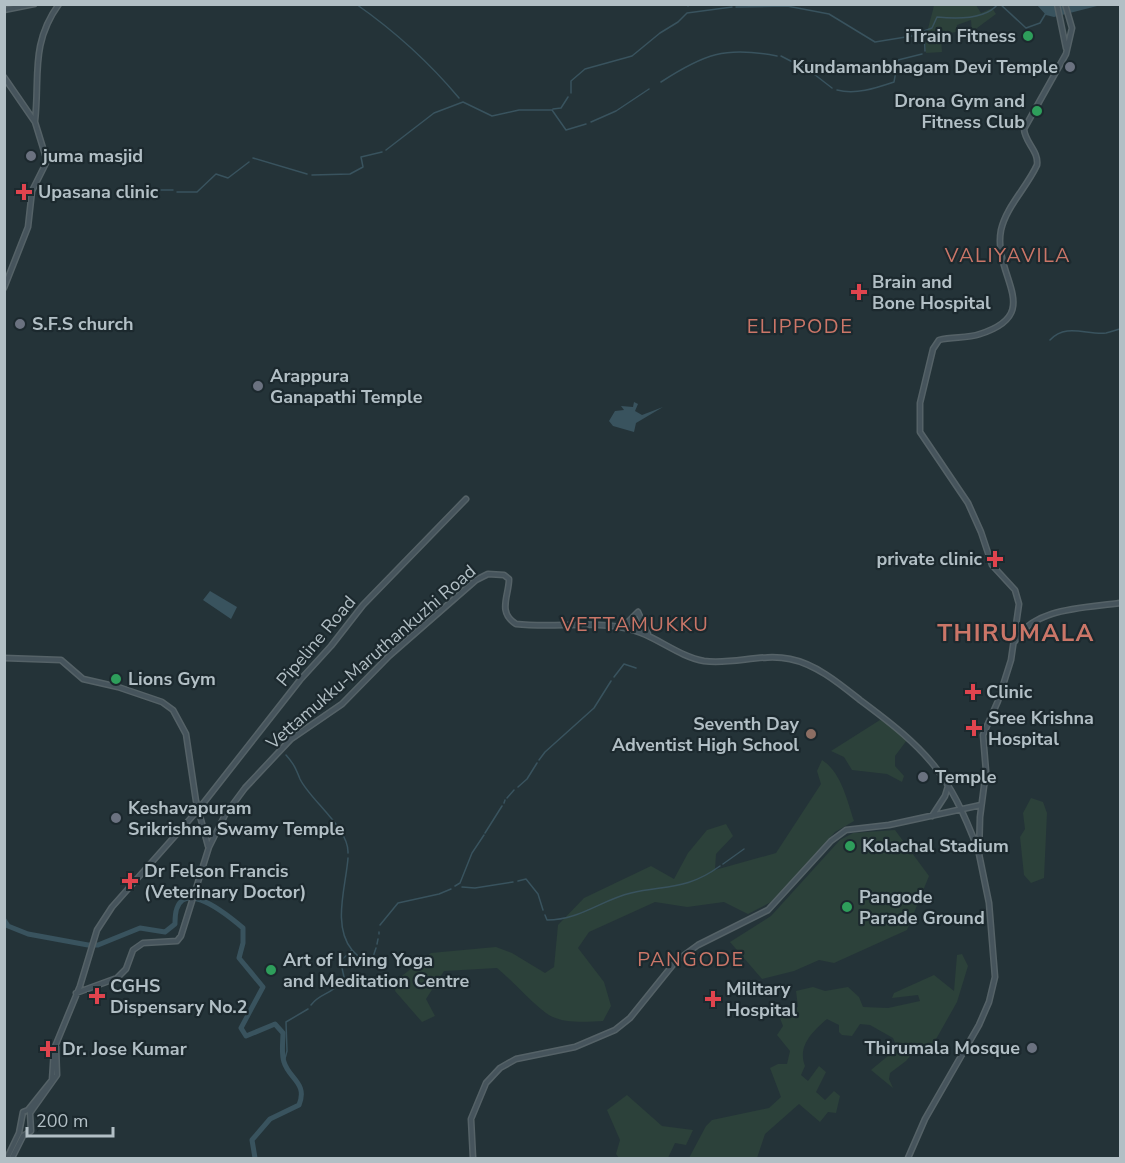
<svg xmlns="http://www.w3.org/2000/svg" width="1125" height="1163" viewBox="0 0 1125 1163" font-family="'Nunito Sans',sans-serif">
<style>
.green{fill:#2c413a}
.water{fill:#39535e}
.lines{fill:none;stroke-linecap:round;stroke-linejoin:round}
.stream{stroke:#39535e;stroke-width:1.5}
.river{stroke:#39535e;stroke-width:5}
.secondary-casing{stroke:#556267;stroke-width:7}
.secondary{stroke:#46545c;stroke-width:4}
.leisure-dot{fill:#2e9e5b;stroke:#1c292e;stroke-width:2}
.worship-dot{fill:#6b7280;stroke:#1c292e;stroke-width:2}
.health-dot{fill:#e0444e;stroke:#1c292e;stroke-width:2}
.education-dot{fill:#8d6e63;stroke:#1c292e;stroke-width:2}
.labels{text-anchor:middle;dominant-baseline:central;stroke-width:4.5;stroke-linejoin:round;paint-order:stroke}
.poi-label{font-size:18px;font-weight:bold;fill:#b2bfc5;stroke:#1c292e;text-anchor:start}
.street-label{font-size:18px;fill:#b2bfc5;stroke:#1c292e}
.neighbourhood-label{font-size:20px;letter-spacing:1.5px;fill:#cb7668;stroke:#1c292e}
.district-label{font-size:24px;font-weight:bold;letter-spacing:1.5px;fill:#cb7668;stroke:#1c292e}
</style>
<rect width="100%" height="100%" fill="#243338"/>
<!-- green -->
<path class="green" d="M 934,5 L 976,5 L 981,13 L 992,8 L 996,14 L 977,28 L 977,34 L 972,33 L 971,20 L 957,25 L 956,32 L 945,34 L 941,39 L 942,52 L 926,53 C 924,35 931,21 934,5 Z
M 880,720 L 892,726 L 907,740 L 895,756 L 895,766 L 904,776 L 902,782 L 887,774 L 852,770 L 844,757 L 831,751 Z
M 822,760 C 841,772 847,800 854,821 L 835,832 L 771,902 L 748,914 L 724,902 L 687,907 L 655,902 L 589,932 L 578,948 L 604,982 L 611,1006 L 603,1021 C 586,1022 560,1024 546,1013 C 530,1001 514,982 497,968 L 444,971 L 426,999 L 435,1016 L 422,1022 L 395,991 L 398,979 L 431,953 L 496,947 L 512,953 L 545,973 L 554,967 L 558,925 L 584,898 L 651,866 L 674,879 L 688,853 L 707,830 L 726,824 L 733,836 L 716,854 L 715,870 L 776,853 L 821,784 L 817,771 Z
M 1031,798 L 1043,802 L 1047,813 L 1044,878 L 1031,883 L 1024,875 L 1020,837 L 1025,829 L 1023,813 Z
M 895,830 L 929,876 L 907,930 L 834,963 L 819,960 L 794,971 L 762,979 L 730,942 L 771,916 L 840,840 L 853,833 Z
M 962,954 L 968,966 L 957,1002 L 931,1048 L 916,1049 L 906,1061 L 890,1073 L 889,1079 L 893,1088 L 871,1070 L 889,1055 L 896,1045 L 893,1038 L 870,1025 L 860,1024 L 852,1036 L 842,1035 L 839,1032 L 839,1025 L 827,1019 C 813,1031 797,1046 805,1066 L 801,1075 L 808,1081 L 819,1066 L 826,1072 L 816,1092 L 825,1100 L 834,1091 L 840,1096 L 836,1113 L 828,1112 L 820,1122 L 799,1104 L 765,1134 L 757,1158 L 689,1158 L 706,1126 L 712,1120 L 769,1108 L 781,1097 L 770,1068 L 778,1064 L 787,1064 L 790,1051 L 777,1035 L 783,1026 L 778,1013 L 798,1007 L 796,991 L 813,987 L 825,991 L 848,987 L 859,997 L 863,1007 L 888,1008 L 920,1001 L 918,995 L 892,998 L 894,993 L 934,975 L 954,991 L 957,955 Z
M 627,1095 L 662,1126 L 693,1130 L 686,1145 L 675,1143 L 668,1158 L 619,1158 L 616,1154 L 620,1140 L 607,1110 Z"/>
<!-- water -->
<path class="water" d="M 1037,5 L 1101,5 L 1054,17 L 1046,15 Z
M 634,402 L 638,404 L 635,411 L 642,415 L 663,407 L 636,423 L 634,432 L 613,426 L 609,421 L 615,411 L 624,410 L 621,406 L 633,407 Z
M 210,591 L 237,607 L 231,619 L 203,600 Z"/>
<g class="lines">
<!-- stream -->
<path class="stream" d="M 356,4 C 396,32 428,61 459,98
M 1000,4 L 1026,28 L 1040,23 L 1046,13
M 688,6 L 688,4
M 736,7 L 787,6 L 829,14 L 875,42 L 918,35
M 925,51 L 924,31 L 932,28 L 937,17 C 956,19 985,20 998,4
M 781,56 L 810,71 L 832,88
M 661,82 C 704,54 725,46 777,56
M 837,90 C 856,95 876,88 894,82 L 898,60 L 922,54
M 571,93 L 571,81 L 585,69 L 632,56 L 660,33 L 678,22 L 687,13 L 732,7
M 553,109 L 561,108 L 568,97
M 591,122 L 616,111 L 649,89
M 386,150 L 434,113 L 463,102 L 492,116 L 519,110 L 552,110 L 566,130 L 586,124
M 253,158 L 307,174
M 312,175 L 350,174 L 363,167 L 361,157 L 382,152
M 161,190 L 173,190
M 177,192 L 197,192 L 216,174 L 228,178 L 249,162
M 1050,340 C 1066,323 1086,335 1106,333 C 1111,332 1116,330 1120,329
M 614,677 L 624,664 L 636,668
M 286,755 C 294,764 296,769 300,779 C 310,800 349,828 348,853
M 539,760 L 545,752 L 594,708 L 611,681
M 518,787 L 527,779 L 537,763
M 507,798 L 514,790
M 504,803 L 505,800
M 485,833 L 502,806
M 348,858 C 346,886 332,926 352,950 L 349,952
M 723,864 L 744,849
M 518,881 L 526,879 L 538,894 L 543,910
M 455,886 L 460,883 L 472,853 L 484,835
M 462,887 L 475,888 L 513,882
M 545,915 L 547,920 C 580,920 601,900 631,893 C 667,885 687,890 720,866
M 380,925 L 398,903 L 439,894 L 451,889
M 379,934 L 379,932
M 377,944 L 378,939
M 352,950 L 360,958
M 373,957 L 376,948
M 341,965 L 340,961 L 347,955
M 311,1005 C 322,991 331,997 344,977 L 342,968
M 284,1062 L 287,1051 L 286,1022 L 308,1009"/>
<!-- river -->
<path class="river" d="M 4,920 L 8,926 L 28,934 L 88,945 L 98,945 L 140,928 L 165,932 L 175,924 C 174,872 223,911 243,928 L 243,943 L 239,958 L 263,987 L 241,1028 L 246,1036 L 275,1024 L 283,1033 C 283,1041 281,1054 284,1062 C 289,1079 308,1083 299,1105 L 270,1119 L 252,1140 L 255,1158"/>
<!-- secondary casing -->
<g class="secondary-casing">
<path id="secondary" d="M 1057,4 L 1066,48
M 4,10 L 34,4
M 4,77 L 35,122 L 47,161 L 32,191 L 28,227 L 4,288
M 35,121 C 40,77 30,44 59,4
M 638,612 L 648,634
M 623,627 L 638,612
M 1015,641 C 1034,607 1086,608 1120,603
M 4,658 L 61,660 L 83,679 L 118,687 L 162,702 L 173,710 L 186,734 L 196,801 L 208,846
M 932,816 L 945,796 L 948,786
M 76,993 L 117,978 L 126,969 L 133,950 L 143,943 L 177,941 L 181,936 L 209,847 L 225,815 L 245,788 L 291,739 L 342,704 L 389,656 L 476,580 L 488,574 L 504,575 L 509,579 C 509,596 497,612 516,624 C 552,628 589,621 625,628 C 653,633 676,656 704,661 C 733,665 762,653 790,659 C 816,664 840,684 860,700 C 926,749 949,772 978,850
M 30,1113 L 57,1075 L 56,1046
M 23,1136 L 31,1131 L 30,1113
M 7,1158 L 19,1133 L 23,1112 L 28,1110 L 52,1080 L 54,1049 L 80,986 L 97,930 L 112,907 L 198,810 L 300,680 L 331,646 L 363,605 L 466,499
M 12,1158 L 23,1136
M 473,1158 L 471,1119 L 486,1083 L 500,1068 L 516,1059 L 575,1047 L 615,1030 L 630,1018 L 676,961 L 698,945 L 768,910 L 831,841 L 846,830 L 889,825 L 981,805
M 908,1158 L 925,1119 L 979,1025 L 989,1002 L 995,977 L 989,903 L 979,854 L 980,817 L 986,771 L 983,735 L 998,701 L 1011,660 L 1019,604 L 1015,590 L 992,565 L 981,532 L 968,503 L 920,432 L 920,403 L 933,349 L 939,340 C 953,336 966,339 980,334 C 1046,313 992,276 1001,230 C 1006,207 1027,187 1037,165 C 1039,151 1025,143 1024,129 L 1066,54 L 1072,28 L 1065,4"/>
</g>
<!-- secondary -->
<use href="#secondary" class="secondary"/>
</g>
<!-- markers -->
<g class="leisure-dot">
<circle cx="1028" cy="36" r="6"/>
<circle cx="1037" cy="111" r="6"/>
<circle cx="116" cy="679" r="6"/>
<circle cx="850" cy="846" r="6"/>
<circle cx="847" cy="907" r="6"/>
<circle cx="271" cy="970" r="6"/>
</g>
<g class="worship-dot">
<circle cx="1070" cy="67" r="6"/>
<circle cx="31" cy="156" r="6"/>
<circle cx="20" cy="324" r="6"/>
<circle cx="258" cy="386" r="6"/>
<circle cx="923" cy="777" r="6"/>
<circle cx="116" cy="818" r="6"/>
<circle cx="1032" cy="1048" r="6"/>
</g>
<g class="health-dot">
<path d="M21 183h6v6h6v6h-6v6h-6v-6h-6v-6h6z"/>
<path d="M856 283h6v6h6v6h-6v6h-6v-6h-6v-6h6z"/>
<path d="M992 550h6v6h6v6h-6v6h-6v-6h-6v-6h6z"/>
<path d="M970 683h6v6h6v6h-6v6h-6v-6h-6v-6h6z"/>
<path d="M971 719h6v6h6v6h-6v6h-6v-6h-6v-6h6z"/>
<path d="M127 872h6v6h6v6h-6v6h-6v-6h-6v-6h6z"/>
<path d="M94 987h6v6h6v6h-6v6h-6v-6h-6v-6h6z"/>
<path d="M710 990h6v6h6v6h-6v6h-6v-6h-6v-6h6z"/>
<path d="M45 1040h6v6h6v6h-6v6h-6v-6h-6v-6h6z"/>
</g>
<circle class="education-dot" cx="811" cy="734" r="6"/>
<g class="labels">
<!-- poi labels -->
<g class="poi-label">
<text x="1016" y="36" text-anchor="end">iTrain Fitness</text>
<text x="1058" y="67" text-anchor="end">Kundamanbhagam Devi Temple</text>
<text x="1025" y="101" text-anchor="end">Drona Gym and<tspan x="1025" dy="21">Fitness Club</tspan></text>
<text x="43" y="156">juma masjid</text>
<text x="38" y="192">Upasana clinic</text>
<text x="872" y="282">Brain and<tspan x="872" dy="21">Bone Hospital</tspan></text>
<text x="32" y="324">S.F.S church</text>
<text x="270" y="376">Arappura<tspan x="270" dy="21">Ganapathi Temple</tspan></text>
<text x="982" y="559" text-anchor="end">private clinic</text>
<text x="128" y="679">Lions Gym</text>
<text x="986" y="692">Clinic</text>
<text x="988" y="718">Sree Krishna<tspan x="988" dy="21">Hospital</tspan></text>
<text x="799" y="724" text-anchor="end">Seventh Day<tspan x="799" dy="21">Adventist High School</tspan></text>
<text x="935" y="777">Temple</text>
<text x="128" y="808">Keshavapuram<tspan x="128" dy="21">Srikrishna Swamy Temple</tspan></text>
<text x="862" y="846">Kolachal Stadium</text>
<text x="144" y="871">Dr Felson Francis<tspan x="144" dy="21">(Veterinary Doctor)</tspan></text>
<text x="859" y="897">Pangode<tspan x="859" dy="21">Parade Ground</tspan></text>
<text x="283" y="960">Art of Living Yoga<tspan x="283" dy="21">and Meditation Centre</tspan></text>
<text x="110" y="986">CGHS<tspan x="110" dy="21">Dispensary No.2</tspan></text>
<text x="726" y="989">Military<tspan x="726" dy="21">Hospital</tspan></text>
<text x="1020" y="1048" text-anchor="end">Thirumala Mosque</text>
<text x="62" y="1049">Dr. Jose Kumar</text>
</g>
<!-- street labels -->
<g class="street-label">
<text transform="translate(316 641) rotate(-50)">Pipeline Road</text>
<text transform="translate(371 657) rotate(-41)">Vettamukku-Maruthankuzhi Road</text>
</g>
<!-- neighbourhood labels -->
<g class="neighbourhood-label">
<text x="1008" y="255">VALIYAVILA</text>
<text x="800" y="326">ELIPPODE</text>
<text x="635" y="624">VETTAMUKKU</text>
<text x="691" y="959">PANGODE</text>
</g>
<!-- district labels -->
<g class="district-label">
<text x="1016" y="633">THIRUMALA</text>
</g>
</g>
<!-- border -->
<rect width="1125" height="1163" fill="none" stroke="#b2bfc5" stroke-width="12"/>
<!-- scale -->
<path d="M27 1127v9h86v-9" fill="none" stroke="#b2bfc5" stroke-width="3"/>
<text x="36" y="1127" font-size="18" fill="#b2bfc5" stroke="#1c292e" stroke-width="4.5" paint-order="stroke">200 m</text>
</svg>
